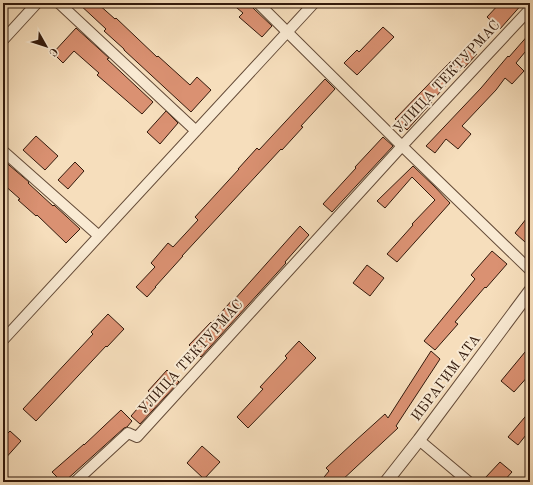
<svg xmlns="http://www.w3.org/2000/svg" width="533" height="485" viewBox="0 0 533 485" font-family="'Old Standard TT',serif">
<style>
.building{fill:#da9172;stroke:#331a0c}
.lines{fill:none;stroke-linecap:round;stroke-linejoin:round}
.minor-casing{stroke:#644b38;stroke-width:12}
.tertiary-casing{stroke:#644b38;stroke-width:14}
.minor{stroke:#f9ead3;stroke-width:10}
.tertiary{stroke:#f9ead3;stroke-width:12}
.labels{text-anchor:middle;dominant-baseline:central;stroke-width:4;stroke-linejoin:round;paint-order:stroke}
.street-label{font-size:14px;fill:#331a0c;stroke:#f9ead3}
</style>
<rect width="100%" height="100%" fill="#f6debc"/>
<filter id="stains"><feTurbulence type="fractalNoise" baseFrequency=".005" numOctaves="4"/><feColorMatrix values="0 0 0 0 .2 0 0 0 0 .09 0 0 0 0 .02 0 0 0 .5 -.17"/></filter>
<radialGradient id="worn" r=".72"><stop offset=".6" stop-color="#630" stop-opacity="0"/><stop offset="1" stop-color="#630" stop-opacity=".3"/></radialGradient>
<!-- building -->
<path class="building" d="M 78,3 L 97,3 L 115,19 L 116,18 L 157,57 L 158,56 L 190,85 L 197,77 L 211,90 L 191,112 L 124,50 L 124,49 L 104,31 L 106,29 Z
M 231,3 L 251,3 L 253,8 L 272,26 L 262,37 L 239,17 L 243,13 Z
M 500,3 L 523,3 L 500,29 L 487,17 Z
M 383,27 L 394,37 L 357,75 L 344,63 L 357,50 L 359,52 Z
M 76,28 L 109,58 L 107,59 L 153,102 L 142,114 L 97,75 L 99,73 L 74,51 L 63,63 L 53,53 Z
M 530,33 L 530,46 L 516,63 L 524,71 L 512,84 L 505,78 L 496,90 L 462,126 L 471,134 L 458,149 L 446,139 L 435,153 L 426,146 L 481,88 L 508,56 L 509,57 Z
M 467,45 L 477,54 L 464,68 L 463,67 L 431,102 L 432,102 L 407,130 L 395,119 L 451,61 L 452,62 Z
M 325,79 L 335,89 L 301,126 L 303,127 L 282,150 L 281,149 L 182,256 L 183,256 L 155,287 L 156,287 L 147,297 L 136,287 L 155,267 L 151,263 L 168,243 L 173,247 L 198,220 L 195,217 L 239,169 L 238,169 L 257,148 L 259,150 Z
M 166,111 L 178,123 L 160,144 L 147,132 Z
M 36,136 L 58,156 L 45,170 L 23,150 Z
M 383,137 L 393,146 L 332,212 L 323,204 L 356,168 L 355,167 Z
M 3,160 L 29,182 L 28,183 L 53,206 L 54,205 L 80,229 L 66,243 L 37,215 L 36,216 L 18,200 L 20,199 L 3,184 Z
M 75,162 L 84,171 L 68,189 L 58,180 Z
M 413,166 L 434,186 L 450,203 L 397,262 L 387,254 L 413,225 L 412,224 L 435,200 L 412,177 L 385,208 L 377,201 Z
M 530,214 L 530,235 L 525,242 L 515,233 Z
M 300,226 L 309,235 L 285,262 L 286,263 L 201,357 L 189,345 L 211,322 L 212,323 L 233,299 L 234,300 Z
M 492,251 L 507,264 L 486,288 L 485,287 L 455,322 L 458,324 L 435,350 L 424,341 L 475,279 L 471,275 Z
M 367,265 L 384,278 L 370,296 L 353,283 Z
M 108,314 L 124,329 L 107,347 L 106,346 L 36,421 L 23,409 L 93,334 L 91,332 Z
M 299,341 L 316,358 L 248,428 L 237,417 L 263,389 L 260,387 L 287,358 L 285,356 Z
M 530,346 L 530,374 L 514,392 L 501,381 Z
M 431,351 L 440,359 L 396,426 L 398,428 L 340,482 L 320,482 L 329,471 L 326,468 L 354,442 L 385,414 L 388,418 Z
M 167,370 L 179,382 L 140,424 L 131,416 L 151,393 L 148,391 Z
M 121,410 L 132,421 L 127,427 L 124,428 L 64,482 L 62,482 L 52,472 L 84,444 L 84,445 Z
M 530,411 L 530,430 L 518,445 L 508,437 Z
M 10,431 L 21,441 L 3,461 L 3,438 Z
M 202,446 L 220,462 L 204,479 L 187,463 Z
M 500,462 L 512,472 L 503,482 L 490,482 L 485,478 Z"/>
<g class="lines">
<!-- minor casing -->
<g class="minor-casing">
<path id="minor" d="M 59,3 L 196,131
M 258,3 L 402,146 L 530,270
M 3,40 L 37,3
M 3,151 L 99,236
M 3,340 L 314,3
M 419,440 L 469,482
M 75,482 L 128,433 L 137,437 L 402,146 L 530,9"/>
</g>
<!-- tertiary casing -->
<g class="tertiary-casing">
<path id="tertiary" d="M 386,482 L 419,440 L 530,291"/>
</g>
<!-- minor -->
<use href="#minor" class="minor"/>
<!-- tertiary -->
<use href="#tertiary" class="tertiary"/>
</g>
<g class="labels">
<!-- street labels -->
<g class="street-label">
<text transform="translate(447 77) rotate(-47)">УЛИЦА ТЕКТУРМАС</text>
<text transform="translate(191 357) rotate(-48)">УЛИЦА ТЕКТУРМАС</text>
<text transform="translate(446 378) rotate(-53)">ИБРАГИМ АТА</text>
</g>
</g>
<!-- margin -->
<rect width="533" height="485" fill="none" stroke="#f6debc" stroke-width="16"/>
<rect x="4" y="4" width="525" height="477" fill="none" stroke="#331a0c" stroke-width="2"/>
<rect x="8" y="8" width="517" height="469" fill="none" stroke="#331a0c"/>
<!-- north arrow -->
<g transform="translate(46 46) rotate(129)" stroke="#f9ead3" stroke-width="3" paint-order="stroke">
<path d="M0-3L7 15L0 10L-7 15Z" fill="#331a0c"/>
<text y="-6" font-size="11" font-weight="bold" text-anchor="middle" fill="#331a0c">С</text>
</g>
<rect width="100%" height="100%" filter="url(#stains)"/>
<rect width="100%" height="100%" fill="url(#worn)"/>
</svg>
